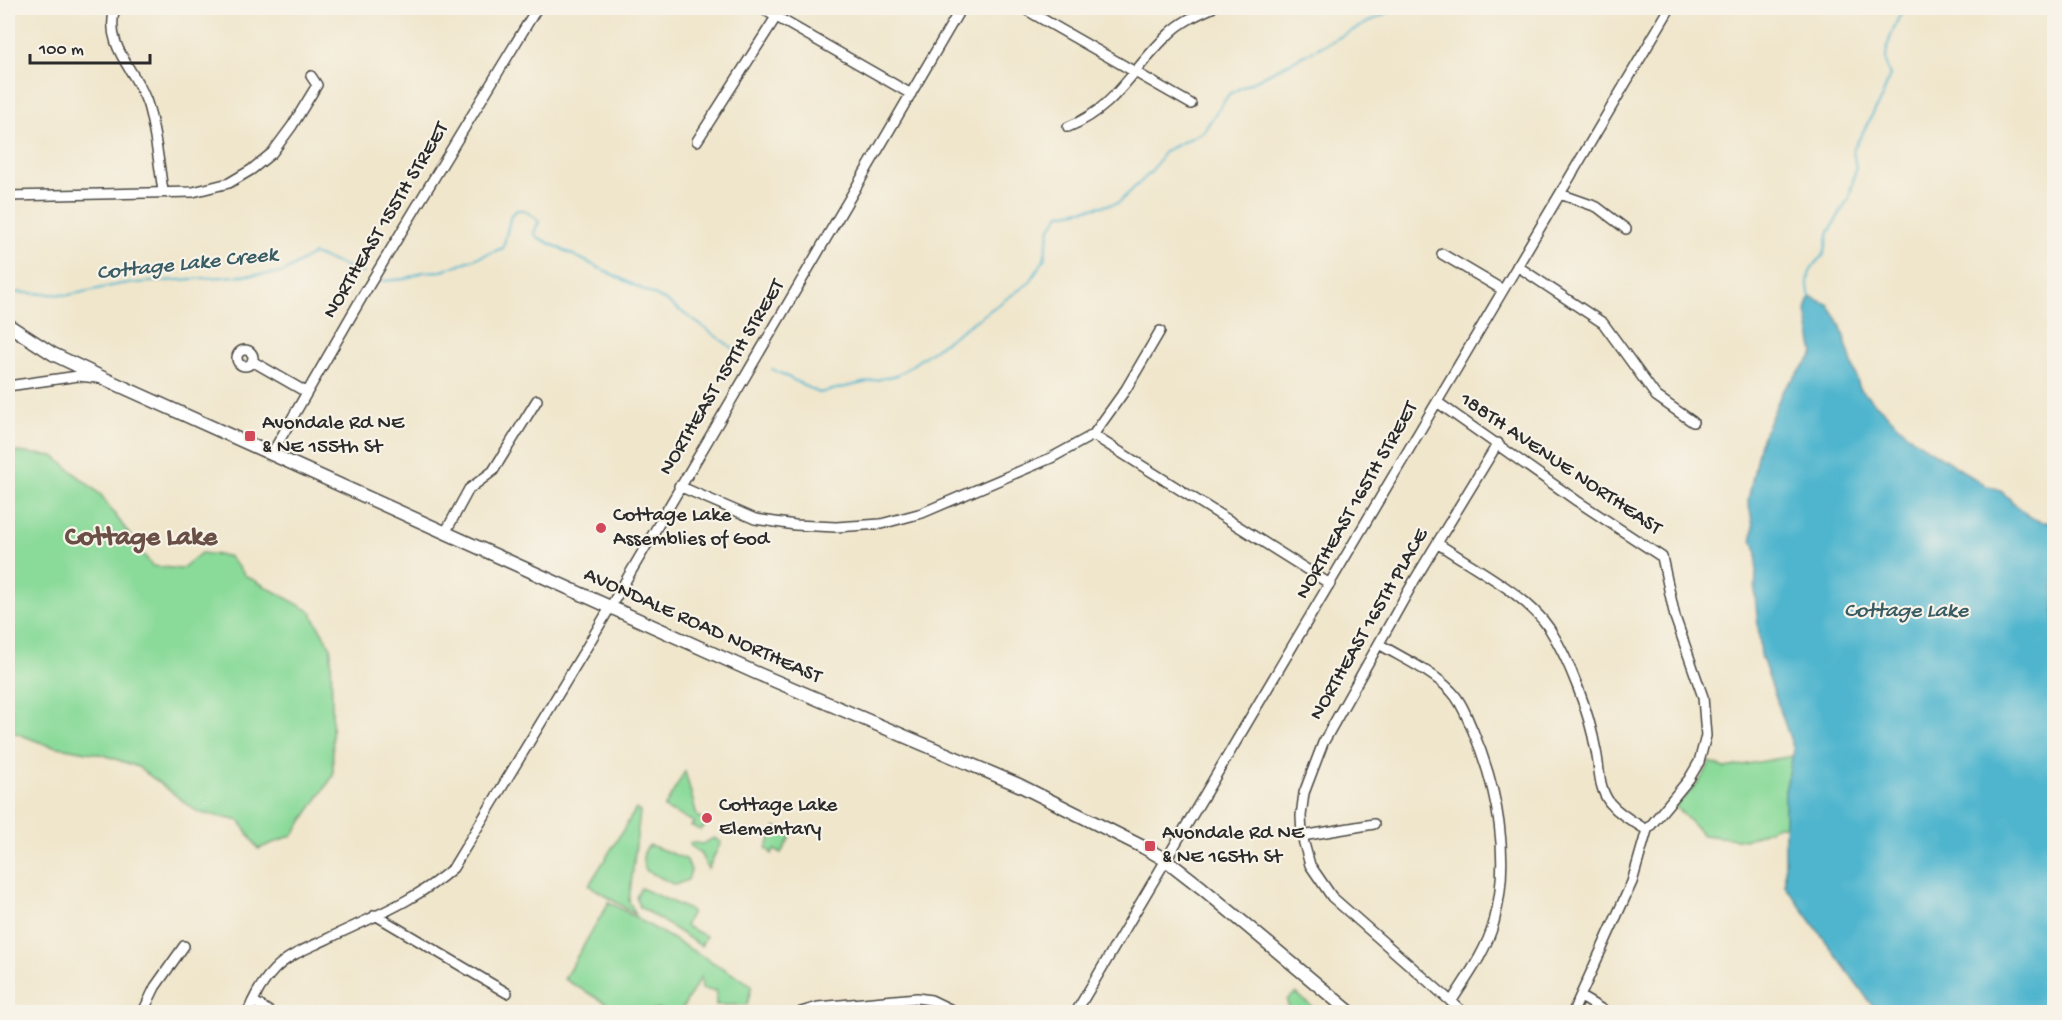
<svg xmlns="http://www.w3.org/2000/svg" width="2062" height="1020" viewBox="0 0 2062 1020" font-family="'Gochi Hand',sans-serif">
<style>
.green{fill:#8ada9a;stroke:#5a8262;stroke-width:1.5}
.water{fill:#4fb5ce;stroke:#3d707c;stroke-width:1.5}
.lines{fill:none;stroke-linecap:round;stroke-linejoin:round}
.stream{stroke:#4fb5ce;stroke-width:2}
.minor-casing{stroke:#494743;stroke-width:12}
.major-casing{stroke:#494743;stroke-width:15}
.minor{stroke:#fff;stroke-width:9}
.major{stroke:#fff;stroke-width:12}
.poi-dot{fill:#d1495b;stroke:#f7f3e8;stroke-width:2}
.labels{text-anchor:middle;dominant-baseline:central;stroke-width:4.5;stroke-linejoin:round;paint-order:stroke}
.street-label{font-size:21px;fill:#2b2b2b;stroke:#f7f3e8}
.poi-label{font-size:21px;fill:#2b2b2b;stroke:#f7f3e8;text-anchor:start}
.water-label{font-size:22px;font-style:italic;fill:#385b64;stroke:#f7f3e8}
.district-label{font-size:27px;font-weight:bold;fill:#694f46;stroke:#f7f3e8}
</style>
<rect width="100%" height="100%" fill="#f7f3e8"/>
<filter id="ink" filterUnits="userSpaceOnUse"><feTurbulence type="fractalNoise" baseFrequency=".0167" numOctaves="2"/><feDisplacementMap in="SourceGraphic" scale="12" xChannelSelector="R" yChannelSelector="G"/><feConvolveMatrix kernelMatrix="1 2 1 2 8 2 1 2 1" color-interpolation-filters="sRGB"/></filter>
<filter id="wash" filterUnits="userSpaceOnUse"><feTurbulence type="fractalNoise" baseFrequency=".008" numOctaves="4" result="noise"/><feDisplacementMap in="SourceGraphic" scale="24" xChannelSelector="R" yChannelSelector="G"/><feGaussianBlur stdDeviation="1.35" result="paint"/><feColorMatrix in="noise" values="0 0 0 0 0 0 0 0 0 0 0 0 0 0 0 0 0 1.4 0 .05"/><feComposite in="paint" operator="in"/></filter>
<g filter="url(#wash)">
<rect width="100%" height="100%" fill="#f0e6cc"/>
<!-- green -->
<path class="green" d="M 8,451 L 54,456 L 101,495 L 152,566 L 181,569 L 201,553 L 228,556 L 246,576 L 310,611 L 331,648 L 333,776 L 293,835 L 258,849 L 240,821 L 198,812 L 138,767 L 104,755 L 47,745 L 8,730 Z
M 1793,756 L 1785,791 L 1785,826 L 1778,826 L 1745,840 L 1703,835 L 1675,806 C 1689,793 1703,781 1710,762 L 1725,768 Z
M 685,771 L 697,816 L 705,821 L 704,827 L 700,830 L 691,826 L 694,822 L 664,808 Z
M 636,809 L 640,812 L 629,901 L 636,915 L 589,885 Z
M 776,827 L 792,835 L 781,853 L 774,850 L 772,854 L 766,848 Z
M 714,838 L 721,842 L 708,869 L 700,853 L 690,845 L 691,842 L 702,844 Z
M 650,845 L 686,859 L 691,870 L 688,880 L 675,885 L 647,871 C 641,863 642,850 650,845 Z
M 641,888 L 692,911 L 685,926 L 706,936 L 701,946 L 640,907 L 636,897 Z
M 609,902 L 752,985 L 747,1005 L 716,1005 L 716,991 L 702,989 L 701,977 L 680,1012 L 665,1012 L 659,1009 L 644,1012 L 621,1012 L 564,979 Z
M 1296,993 L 1318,1012 L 1289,1012 L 1287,1000 Z"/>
<!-- water -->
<path class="water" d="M 1810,297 L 1828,304 L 1840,324 L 1860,389 L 1913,439 L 1986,486 C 2010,486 2020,526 2054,522 L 2054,1012 L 1877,1012 L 1785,885 L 1785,791 L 1794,750 L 1761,655 L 1755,595 L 1757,553 L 1752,539 L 1753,525 L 1748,501 L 1759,446 L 1782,392 L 1814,354 L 1806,311 Z"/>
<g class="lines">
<!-- stream -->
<path class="stream" d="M 382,281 L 405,279 L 423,272 L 442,271 L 503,248 L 511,215 L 517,210 L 524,210 L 539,221 L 534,233 L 537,237 L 668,302 L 741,354
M 8,292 L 69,295 L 121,284 L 282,273 L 313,254 L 364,273
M 1810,297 C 1805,279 1809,266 1824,255 L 1829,232 L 1849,198 L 1856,169 L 1853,150 L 1882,97 L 1890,75 C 1879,53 1894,29 1903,8
M 772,369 L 819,393 L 898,375 L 1029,283 L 1044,260 L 1050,228 L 1060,214 L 1118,203 L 1151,172 L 1165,151 L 1203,132 L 1229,94 L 1396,8"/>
</g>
</g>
<g filter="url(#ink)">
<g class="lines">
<!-- minor casing -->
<g class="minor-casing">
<path id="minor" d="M 115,8 C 103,49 140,73 149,109 C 156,136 159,164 163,191
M 761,8 L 911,94
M 1023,8 L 1191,104
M 1068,127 C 1118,107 1132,68 1169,34 C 1181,22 1196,15 1212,8
M 697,141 L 776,17
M 1560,194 L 1597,207 L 1626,229
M 8,196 L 193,192 L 229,183 L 251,170 L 272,153 L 292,126 L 317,85 L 311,76
M 1442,254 L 1503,290
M 1517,266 L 1603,323 L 1656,396 L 1693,422
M237 358a8 8 0 1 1 16 0a8 8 0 1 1-16 0Z
M 252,361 L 306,392
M 8,386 L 78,376 L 97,378
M 1437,402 L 1577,501 L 1662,557 L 1675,617 L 1703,697 L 1706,736 L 1699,762 L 1689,779 L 1647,830 L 1632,882 L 1573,1012
M 1093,435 L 1330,584
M 271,455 L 362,297 L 537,8
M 679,486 L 755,519 L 795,525 L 836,527 L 881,524 L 922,513 L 1051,458 L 1093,435 L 1126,389 L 1160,331
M 445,533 L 469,489 L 493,471 L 537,400
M 1437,543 C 1472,567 1525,593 1549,628 C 1570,661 1589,712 1596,751 C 1600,769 1598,788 1610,803 C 1620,815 1634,822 1647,830
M 1379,644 C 1402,658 1432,671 1451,691 C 1462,702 1467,718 1473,731 C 1498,790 1511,859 1494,922 C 1486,952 1467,977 1451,1002
M 1302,836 L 1374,824
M 375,915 L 507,993
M 1581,997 L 1606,1012
M 253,1001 L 270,1012
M 143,1012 L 155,987 L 184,946
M 248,1012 C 254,997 262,982 274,970 C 288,955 308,948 325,940 C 370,918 416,901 453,868 L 588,645 L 961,8
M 801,1012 L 818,1007 L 917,998 L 931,1000 L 956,1012
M 1076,1012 L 1670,8
M 1463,1012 L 1332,897 L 1310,865 L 1302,836 L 1301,816 L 1304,793 L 1323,743 L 1414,581 L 1498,443"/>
</g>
<!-- major casing -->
<g class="major-casing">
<path id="major" d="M 8,325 L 53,354 L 103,378 L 754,672 L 1019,785 L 1143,847 L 1166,860 L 1202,888 L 1350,1012"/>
</g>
<!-- minor -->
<use href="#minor" class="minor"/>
<!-- major -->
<use href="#major" class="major"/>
</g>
</g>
<!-- markers -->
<g class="poi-dot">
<rect x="244" y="430" width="12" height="12" rx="3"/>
<circle cx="601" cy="528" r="6"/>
<circle cx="707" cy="818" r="6"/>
<rect x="1144" y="840" width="12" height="12" rx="3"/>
</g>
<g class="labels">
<!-- street labels -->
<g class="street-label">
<text transform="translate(387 221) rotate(-59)">NORTHEAST 155TH STREET</text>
<text transform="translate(723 378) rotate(-59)">NORTHEAST 159TH STREET</text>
<text transform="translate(1560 465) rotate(34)">188TH AVENUE NORTHEAST</text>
<text transform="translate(1358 501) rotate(-60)">NORTHEAST 165TH STREET</text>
<text transform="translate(1370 625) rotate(-60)">NORTHEAST 165TH PLACE</text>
<text transform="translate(702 627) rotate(24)">AVONDALE ROAD NORTHEAST</text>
</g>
<!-- poi labels -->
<g class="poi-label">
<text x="262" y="424">Avondale Rd NE<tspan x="262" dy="24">&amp; NE 155th St</tspan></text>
<text x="613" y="516">Cottage Lake<tspan x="613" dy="24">Assemblies of God</tspan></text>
<text x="719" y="806">Cottage Lake<tspan x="719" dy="24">Elementary</tspan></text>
<text x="1162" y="834">Avondale Rd NE<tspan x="1162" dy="24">&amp; NE 165th St</tspan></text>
</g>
<!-- water labels -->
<g class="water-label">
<text transform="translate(187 265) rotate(-6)">Cottage Lake Creek</text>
<text x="1906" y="612">Cottage Lake</text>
</g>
<!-- district labels -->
<g class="district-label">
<text x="141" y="539">Cottage Lake</text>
</g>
</g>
<!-- margin -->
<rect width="2062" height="1020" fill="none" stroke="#f7f3e8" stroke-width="30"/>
<!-- scale -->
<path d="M30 54v9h120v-9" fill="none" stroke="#2b2b2b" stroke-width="3"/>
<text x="39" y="54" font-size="18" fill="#2b2b2b" stroke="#f7f3e8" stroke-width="4.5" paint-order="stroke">100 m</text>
</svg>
